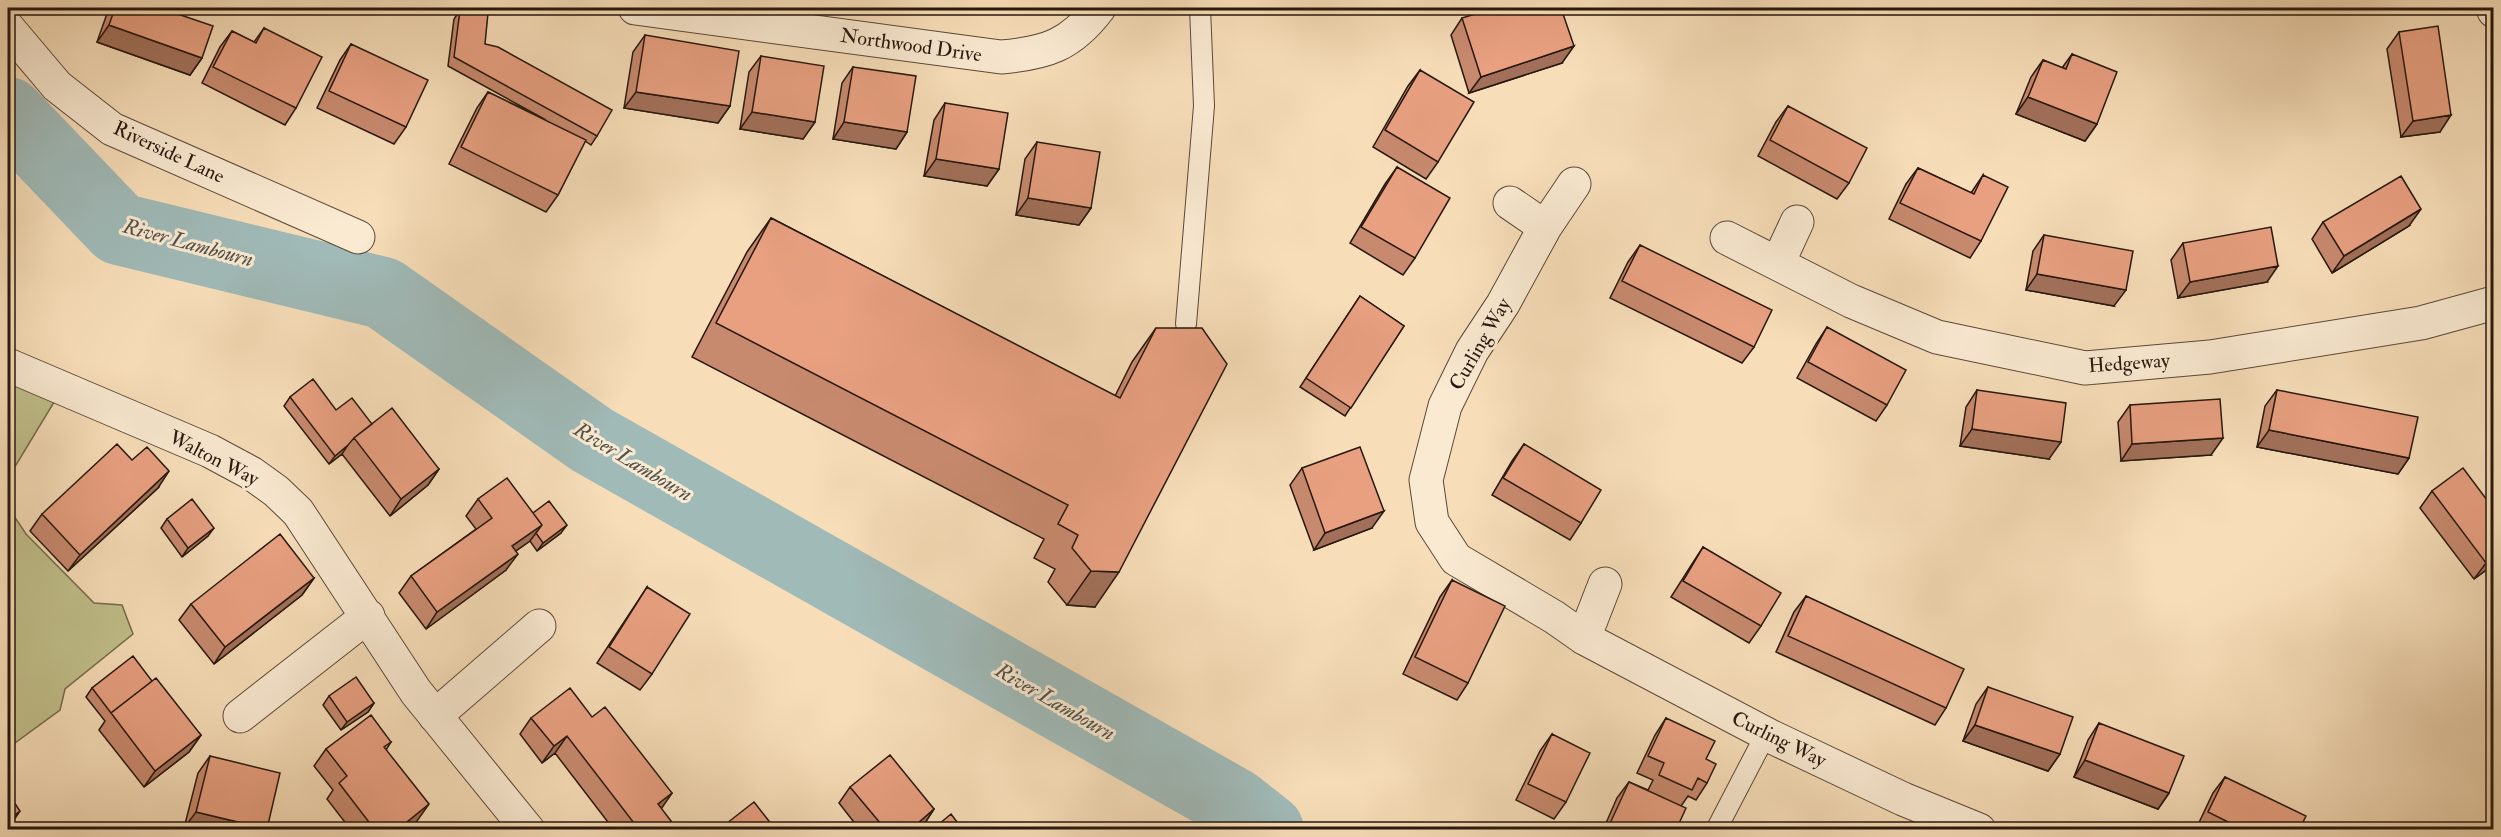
<svg xmlns="http://www.w3.org/2000/svg" width="2501" height="837" viewBox="0 0 2501 837" font-family="'IM FELL Double Pica',serif">
<style>
.green{fill:#c1c08c;stroke:#746c4c;stroke-width:1.5}
.lines{fill:none;stroke-linecap:round;stroke-linejoin:round}
.river{stroke:#a0bab8;stroke-width:72}
.lane-casing{stroke:#5b4938;stroke-width:22}
.street-casing{stroke:#5b4938;stroke-width:35}
.lane{stroke:#faead2;stroke-width:20}
.street{stroke:#faead2;stroke-width:33}
.wall{fill:#c88a6f;stroke:#27170d;stroke-width:1.5}
.shaded-wall{fill:#a2705a;stroke:#27170d;stroke-width:1.5}
.building{fill:#e8a081;stroke:#27170d;stroke-width:1.5}
.labels{text-anchor:middle;dominant-baseline:central;stroke-width:6;stroke-linejoin:round;paint-order:stroke}
.street-label{font-size:20px;fill:#27170d;stroke:#faead2}
.water-label{font-size:21px;font-style:italic;fill:#515049;stroke:#faead2}
</style>
<rect width="100%" height="100%" fill="#f7deb9"/>
<filter id="stains"><feTurbulence type="fractalNoise" baseFrequency=".00333" numOctaves="4"/><feColorMatrix values="0 0 0 0 .2 0 0 0 0 .09 0 0 0 0 .02 0 0 0 .5 -.17"/></filter>
<radialGradient id="worn" r=".72"><stop offset=".6" stop-color="#630" stop-opacity="0"/><stop offset="1" stop-color="#630" stop-opacity=".3"/></radialGradient>
<!-- green -->
<path class="green" d="M 8,378 L 62,389 L 16,465 L 8,472 Z
M 8,507 L 26,534 L 94,603 L 122,605 L 133,634 L 65,689 L 60,710 L 8,748 Z"/>
<g class="lines">
<!-- river -->
<path class="river" d="M 8,113 L 119,229 L 383,293 L 592,440 L 1235,804 L 1268,830"/>
<!-- lane casing -->
<g class="lane-casing">
<path id="lane" d="M 1186,324 L 1204,106 L 1200,8
M 1716,830 L 1766,734"/>
</g>
<!-- street casing -->
<g class="street-casing">
<path id="street" d="M 635,8 L 1001,57 C 1047,53 1071,45 1099,8
M 2493,8 L 2494,11
M 8,28 L 57,86 L 112,129 L 358,237
M 1574,184 L 1545,227 L 1503,304 L 1472,351 L 1445,406 L 1426,480 L 1432,522 L 1456,559 L 1554,617 L 1584,638 L 1772,737 L 1903,799 L 1979,830
M 1510,203 L 1545,227
M 1727,238 L 1851,301 L 1937,337 L 2085,368 L 2210,357 L 2421,323 L 2494,303
M 1778,263 L 1797,222
M 8,365 L 210,451 L 251,473 L 276,491 L 298,512 L 416,692 L 528,830
M 1584,638 L 1605,584
M 240,716 L 368,616
M 435,716 L 539,626"/>
</g>
<!-- lane -->
<use href="#lane" class="lane"/>
<!-- street -->
<use href="#street" class="street"/>
</g>
<!-- wall -->
<path class="wall" d="M 109,8 L 167,8 L 166,10 L 202,58 L 190,75 L 97,42 Z
M 460,10 L 485,44 L 597,136 L 591,145 L 585,141 L 558,195 L 546,212 L 449,164 L 477,108 L 488,92 L 546,120 L 448,66 L 454,19 Z
M 1462,18 L 1562,63 L 1469,93 L 1451,35 Z
M 264,28 L 296,108 L 285,125 L 202,83 L 220,47 L 232,31 L 254,42 Z
M 2399,32 L 2440,132 L 2401,137 L 2387,49 Z
M 645,35 L 730,106 L 718,123 L 624,108 L 633,52 Z
M 351,44 L 406,127 L 394,144 L 317,108 L 340,60 Z
M 2072,54 L 2097,124 L 2085,141 L 2016,114 L 2031,77 L 2043,60 L 2062,68 Z
M 761,56 L 815,122 L 803,139 L 740,129 L 749,72 Z
M 853,67 L 907,132 L 896,149 L 833,139 L 842,83 Z
M 1420,70 L 1438,162 L 1426,179 L 1373,147 L 1408,86 Z
M 945,103 L 999,169 L 987,186 L 924,176 L 934,120 Z
M 1788,106 L 1849,183 L 1837,199 L 1758,156 L 1776,122 Z
M 1037,142 L 1091,208 L 1079,225 L 1016,215 L 1025,159 Z
M 1397,167 L 1415,258 L 1403,275 L 1350,243 L 1385,184 Z
M 1918,168 L 1971,193 L 1983,175 L 1981,241 L 1970,258 L 1889,219 L 1906,184 Z
M 771,218 L 1115,396 L 1132,362 L 1156,328 L 1095,607 L 1067,605 L 1048,582 L 1055,569 L 1034,558 L 1044,539 L 692,357 L 747,252 Z
M 2323,222 L 2409,226 L 2332,273 L 2312,239 Z
M 2044,235 L 2114,306 L 2026,290 L 2033,251 Z
M 2183,243 L 2267,282 L 2178,298 L 2171,260 Z
M 1640,245 L 1754,347 L 1742,363 L 1610,298 L 1628,262 Z
M 1360,296 L 1404,326 L 1345,416 L 1300,387 Z
M 1827,327 L 1887,405 L 1876,421 L 1797,378 L 1816,344 Z
M 1977,390 L 2049,459 L 1960,446 L 1966,407 Z
M 2277,390 L 2409,458 L 2398,474 L 2257,447 L 2265,406 Z
M 290,397 L 336,410 L 372,424 L 439,469 L 428,485 L 390,516 L 342,454 L 329,464 L 284,406 Z
M 2130,405 L 2211,455 L 2121,461 L 2118,422 Z
M 1524,444 L 1581,523 L 1570,540 L 1492,495 L 1512,461 Z
M 1302,468 L 1372,528 L 1314,550 L 1290,485 Z
M 158,488 L 68,571 L 30,531 L 42,514 Z
M 2432,491 L 2493,565 L 2474,579 L 2420,508 Z
M 478,499 L 533,513 L 561,533 L 537,551 L 530,541 L 516,551 L 506,570 L 426,629 L 399,593 L 411,576 L 476,529 L 466,516 Z
M 167,519 L 208,536 L 182,557 L 161,528 Z
M 1703,547 L 1761,626 L 1749,643 L 1671,597 L 1692,564 Z
M 314,578 L 302,595 L 214,664 L 179,620 L 191,604 Z
M 1452,580 L 1468,683 L 1457,700 L 1403,674 L 1440,597 Z
M 647,587 L 652,674 L 640,690 L 597,663 Z
M 1806,596 L 1946,708 L 1935,725 L 1776,652 L 1794,612 Z
M 2493,598 L 2493,609 L 2489,604 Z
M 152,681 L 201,735 L 189,752 L 144,787 L 99,730 L 105,721 L 86,697 L 92,688 Z
M 1988,687 L 2060,754 L 2048,771 L 1963,741 L 1976,704 Z
M 329,696 L 374,703 L 368,712 L 341,730 L 323,705 Z
M 592,717 L 672,793 L 661,808 L 665,830 L 614,830 L 555,753 L 542,763 L 520,734 L 531,718 Z
M 1666,718 L 1706,759 L 1707,783 L 1696,800 L 1688,796 L 1681,806 L 1676,830 L 1603,830 L 1617,798 L 1629,782 L 1648,790 L 1653,780 L 1637,773 L 1655,735 Z
M 2099,723 L 2169,793 L 2158,809 L 2074,777 L 2088,740 Z
M 1552,734 L 1566,802 L 1554,819 L 1516,800 L 1540,751 Z
M 391,742 L 386,750 L 417,821 L 406,830 L 351,830 L 327,799 L 333,790 L 314,766 L 326,749 Z
M 210,756 L 266,830 L 190,830 L 184,828 L 198,773 Z
M 2225,777 L 2299,830 L 2198,830 L 2196,829 L 2213,793 Z
M 850,787 L 934,809 L 923,826 L 918,830 L 860,830 L 839,803 Z"/>
<!-- shaded-wall -->
<path class="shaded-wall" d="M 109,25 L 202,58 L 190,75 L 97,42 Z
M 1574,46 L 1562,63 L 1469,93 L 1481,77 Z
M 636,92 L 730,106 L 718,123 L 624,108 Z
M 2028,97 L 2097,124 L 2085,141 L 2016,114 Z
M 752,112 L 815,122 L 803,139 L 740,129 Z
M 2451,115 L 2440,132 L 2401,137 L 2413,121 Z
M 844,122 L 907,132 L 896,149 L 833,139 Z
M 936,159 L 999,169 L 987,186 L 924,176 Z
M 1028,198 L 1091,208 L 1079,225 L 1016,215 Z
M 2421,209 L 2409,226 L 2332,273 L 2344,256 Z
M 2278,266 L 2267,282 L 2178,298 L 2190,282 Z
M 2037,274 L 2126,290 L 2114,306 L 2026,290 Z
M 1972,429 L 2061,442 L 2049,459 L 1960,446 Z
M 2269,430 L 2409,458 L 2398,474 L 2257,447 Z
M 2223,438 L 2211,455 L 2121,461 L 2132,444 Z
M 348,445 L 342,454 L 329,464 L 335,456 Z
M 439,469 L 428,485 L 390,516 L 401,499 Z
M 169,471 L 158,488 L 68,571 L 80,555 Z
M 1384,511 L 1372,528 L 1314,550 L 1325,533 Z
M 542,525 L 530,541 L 500,562 L 512,546 Z
M 567,525 L 561,533 L 537,551 L 543,543 Z
M 214,528 L 208,536 L 182,557 L 188,548 Z
M 518,554 L 506,570 L 426,629 L 437,612 Z
M 2493,557 L 2493,565 L 2474,579 L 2486,563 Z
M 1091,571 L 1119,572 L 1095,607 L 1067,605 Z
M 314,578 L 302,595 L 214,664 L 225,647 Z
M 374,703 L 368,712 L 341,730 L 347,722 Z
M 1975,725 L 2060,754 L 2048,771 L 1963,741 Z
M 201,735 L 189,752 L 144,787 L 155,771 Z
M 567,736 L 555,753 L 542,763 L 554,746 Z
M 2085,760 L 2169,793 L 2158,809 L 2074,777 Z
M 672,793 L 661,809 L 658,804 Z
M 429,804 L 417,821 L 406,830 L 397,830 Z
M 934,809 L 923,826 L 918,830 L 910,830 Z
M 20,811 L 9,827 L 8,828 L 8,820 Z
M 196,812 L 267,829 L 190,830 L 184,828 Z
M 671,821 L 665,830 L 660,830 Z"/>
<!-- building -->
<path class="building" d="M 115,8 L 167,8 L 166,10 L 213,26 L 202,58 L 109,25 Z
M 1495,8 L 1561,8 L 1574,46 L 1481,77 L 1462,18 Z
M 460,10 L 488,13 L 485,44 L 498,47 L 612,110 L 597,136 L 454,57 Z
M 2438,26 L 2451,115 L 2413,121 L 2399,32 Z
M 264,28 L 322,57 L 296,108 L 213,67 L 232,31 L 256,43 Z
M 645,35 L 739,51 L 730,106 L 636,92 Z
M 351,44 L 428,80 L 406,127 L 329,91 Z
M 2072,54 L 2117,72 L 2097,124 L 2028,97 L 2043,60 L 2066,69 Z
M 761,56 L 824,66 L 815,122 L 752,112 Z
M 853,67 L 916,76 L 907,132 L 844,122 Z
M 1420,70 L 1474,102 L 1438,162 L 1385,130 Z
M 488,92 L 586,140 L 558,195 L 461,147 Z
M 945,103 L 1008,113 L 999,169 L 936,159 Z
M 1788,106 L 1867,148 L 1849,183 L 1770,140 Z
M 1037,142 L 1100,152 L 1091,208 L 1028,198 Z
M 1397,167 L 1450,198 L 1415,258 L 1361,227 Z
M 1918,168 L 1974,194 L 1983,175 L 2008,187 L 1981,241 L 1900,203 Z
M 2401,176 L 2421,209 L 2344,256 L 2323,222 Z
M 771,218 L 1120,398 L 1156,328 L 1202,328 L 1227,364 L 1119,572 L 1091,571 L 1072,548 L 1078,535 L 1058,524 L 1068,505 L 716,323 Z
M 2271,227 L 2278,266 L 2190,282 L 2183,243 Z
M 2044,235 L 2133,251 L 2126,290 L 2037,274 Z
M 1640,245 L 1772,310 L 1754,347 L 1622,281 Z
M 1360,296 L 1404,326 L 1351,408 L 1306,378 Z
M 1827,327 L 1906,370 L 1887,405 L 1808,362 Z
M 313,379 L 336,410 L 352,398 L 372,424 L 354,438 L 348,445 L 335,456 L 290,397 Z
M 1977,390 L 2066,403 L 2061,442 L 1972,429 Z
M 2277,390 L 2418,417 L 2409,458 L 2269,430 Z
M 2220,399 L 2223,438 L 2132,444 L 2130,405 Z
M 392,408 L 439,469 L 401,499 L 354,438 Z
M 117,444 L 132,460 L 147,447 L 169,471 L 80,555 L 42,514 Z
M 1524,444 L 1601,490 L 1581,523 L 1503,478 Z
M 1360,447 L 1384,511 L 1325,533 L 1302,468 Z
M 2463,468 L 2493,508 L 2493,557 L 2486,563 L 2432,491 Z
M 507,478 L 542,525 L 512,546 L 518,554 L 437,612 L 411,576 L 492,518 L 478,499 Z
M 192,499 L 214,528 L 188,548 L 167,519 Z
M 549,501 L 567,525 L 543,543 L 536,533 L 542,525 L 533,513 Z
M 280,534 L 314,578 L 225,647 L 191,604 Z
M 1703,547 L 1781,593 L 1761,626 L 1683,581 Z
M 1452,580 L 1505,606 L 1468,683 L 1415,657 Z
M 647,587 L 690,614 L 652,674 L 609,647 Z
M 1806,596 L 1964,669 L 1946,708 L 1788,636 Z
M 133,656 L 152,681 L 111,713 L 92,688 Z
M 356,677 L 374,703 L 347,722 L 329,696 Z
M 156,678 L 201,735 L 155,771 L 111,713 Z
M 1988,687 L 2073,717 L 2060,754 L 1975,725 Z
M 570,688 L 592,717 L 605,707 L 672,793 L 658,804 L 671,821 L 660,830 L 628,830 L 627,828 L 634,823 L 567,736 L 554,746 L 531,718 Z
M 371,715 L 391,742 L 384,747 L 429,804 L 397,830 L 375,830 L 339,783 L 347,776 L 326,749 Z
M 1666,718 L 1715,741 L 1706,759 L 1716,764 L 1707,783 L 1698,778 L 1692,790 L 1659,775 L 1664,763 L 1648,756 Z
M 2099,723 L 2184,756 L 2169,793 L 2085,760 Z
M 1552,734 L 1590,753 L 1566,802 L 1528,784 Z
M 890,755 L 934,809 L 910,830 L 886,830 L 850,787 Z
M 210,756 L 280,773 L 267,829 L 196,812 Z
M 2225,777 L 2306,816 L 2299,830 L 2244,830 L 2208,812 Z
M 1629,782 L 1686,808 L 1676,830 L 1607,830 Z
M 8,793 L 20,811 L 8,820 Z
M 754,802 L 776,830 L 725,830 L 722,827 Z
M 951,814 L 963,830 L 932,830 Z"/>
<g class="labels">
<!-- street labels -->
<g class="street-label">
<text transform="translate(911 45) rotate(8)">Northwood Drive</text>
<text transform="translate(169 152) rotate(25)">Riverside Lane</text>
<text transform="translate(1480 344) rotate(-60)">Curling Way</text>
<text transform="translate(2129 363) rotate(-4)">Hedgeway</text>
<text transform="translate(214 458) rotate(27)">Walton Way</text>
<text transform="translate(1779 739) rotate(26)">Curling Way</text>
</g>
<!-- water labels -->
<g class="water-label">
<text transform="translate(188 243) rotate(15)">River Lambourn</text>
<text transform="translate(633 462) rotate(31)">River Lambourn</text>
<text transform="translate(1055 702) rotate(30)">River Lambourn</text>
</g>
</g>
<!-- margin -->
<rect width="2501" height="837" fill="none" stroke="#f7deb9" stroke-width="30"/>
<rect x="9" y="9" width="2483" height="819" fill="none" stroke="#27170d" stroke-width="3"/>
<rect x="15" y="15" width="2471" height="807" fill="none" stroke="#27170d" stroke-width="1.5"/>
<rect width="100%" height="100%" filter="url(#stains)"/>
<rect width="100%" height="100%" fill="url(#worn)"/>
</svg>
